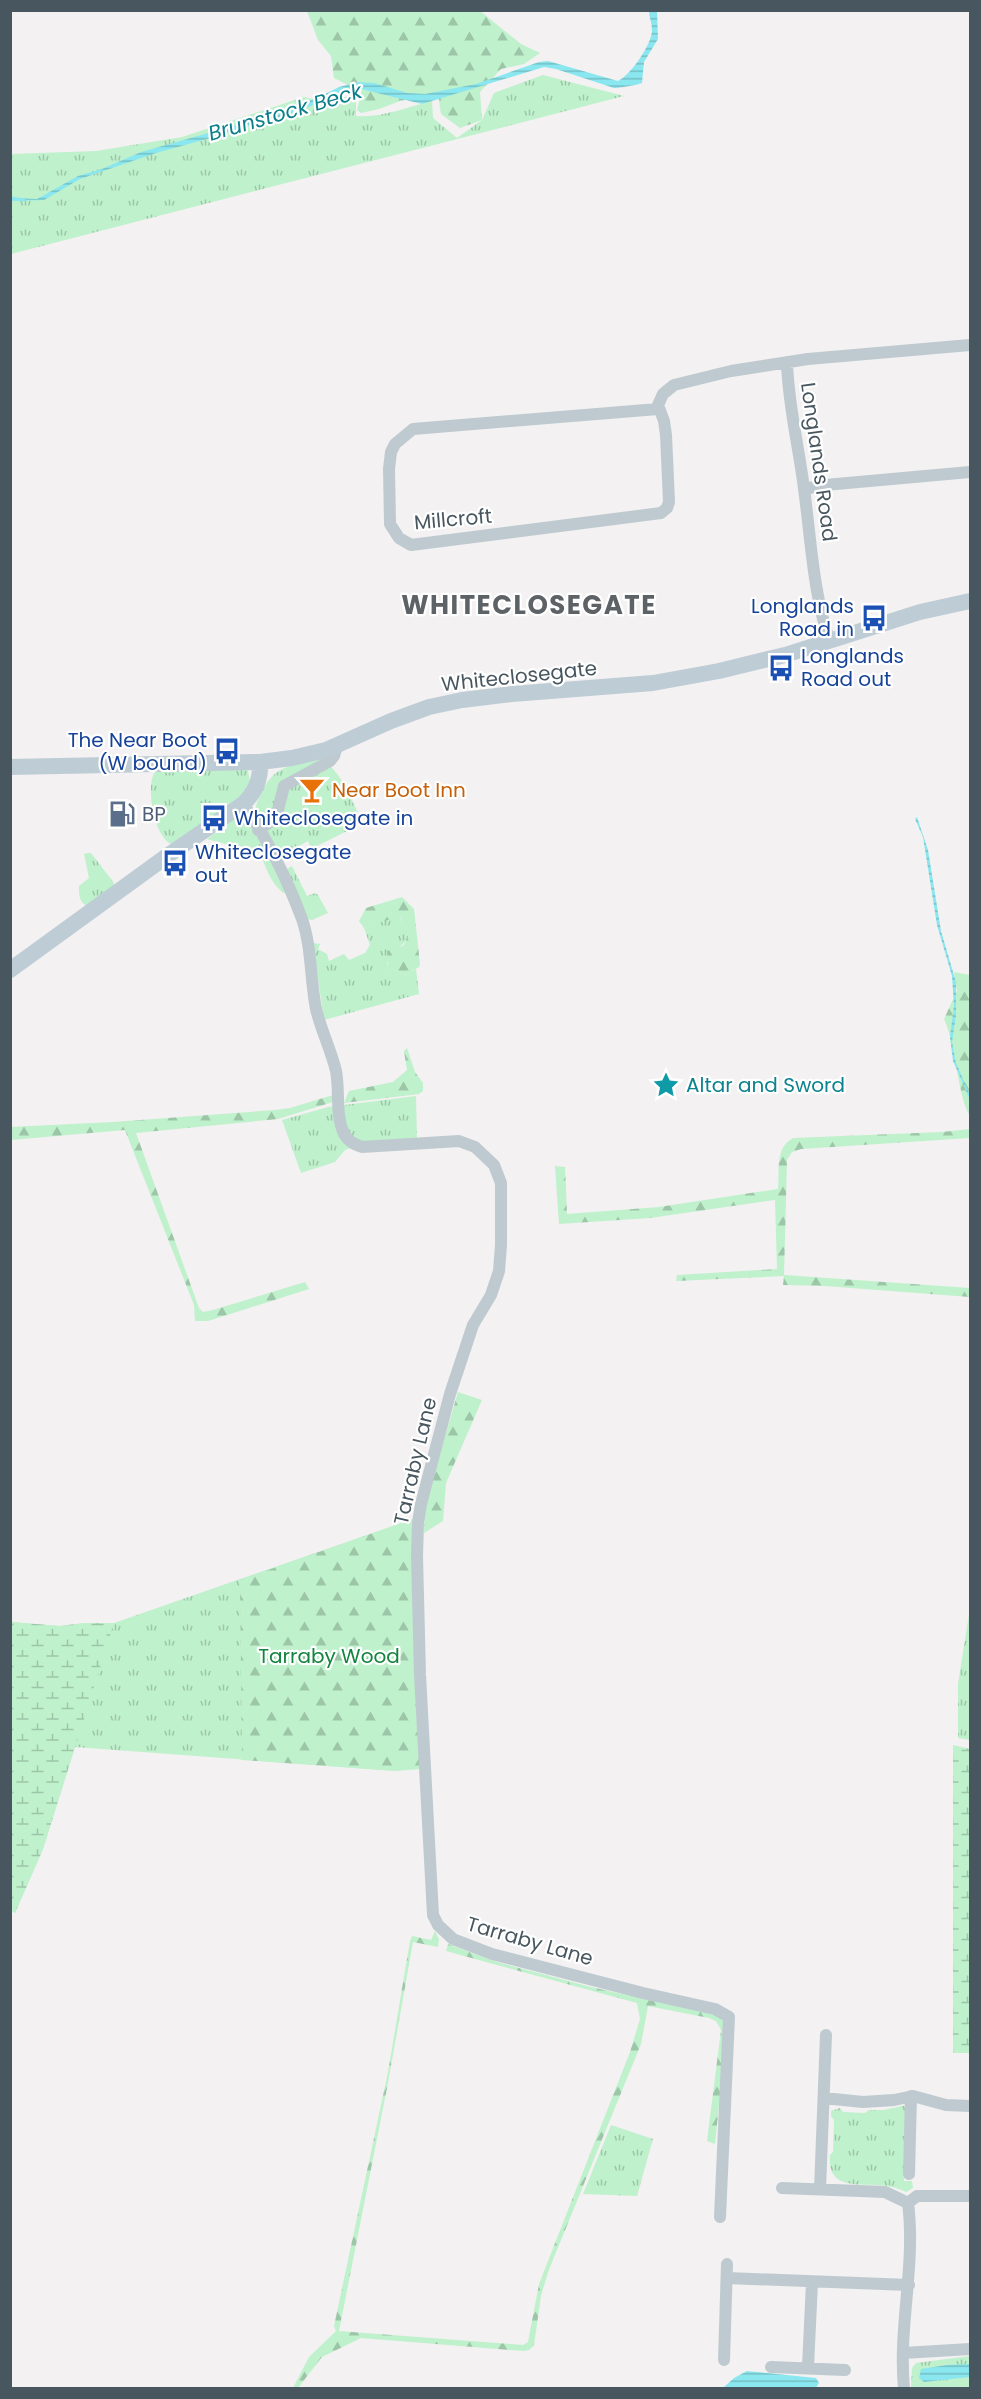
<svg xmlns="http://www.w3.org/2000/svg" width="981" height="2399" viewBox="0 0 981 2399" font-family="Poppins,sans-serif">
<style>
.grass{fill:url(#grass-tufts)}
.forest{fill:url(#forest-firs)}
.wetland{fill:url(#wetland-marsh)}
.water{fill:url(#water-rules)}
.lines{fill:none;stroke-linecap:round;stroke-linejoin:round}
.stream{stroke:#8be7ef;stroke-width:3}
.street{stroke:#becad0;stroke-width:12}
.secondary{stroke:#beccd5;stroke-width:16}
.labels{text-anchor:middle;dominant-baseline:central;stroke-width:4.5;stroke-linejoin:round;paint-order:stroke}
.street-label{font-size:20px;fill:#48575f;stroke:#fff}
.transit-label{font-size:20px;fill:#164399;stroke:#fff;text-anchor:start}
.food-label{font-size:20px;fill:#c56008;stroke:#fff;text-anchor:start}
.service-label{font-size:20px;fill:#4e5e75;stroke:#fff;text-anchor:start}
.culture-label{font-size:20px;fill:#0d838f;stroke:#fff;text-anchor:start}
.park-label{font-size:20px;fill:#14853e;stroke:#fff}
.water-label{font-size:21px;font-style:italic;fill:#0a7f8a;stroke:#fff}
.district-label{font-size:26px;font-weight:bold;letter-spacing:1.5px;fill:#5d6266;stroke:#fff}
</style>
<defs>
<pattern id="grass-tufts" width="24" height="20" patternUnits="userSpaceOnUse" patternTransform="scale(1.5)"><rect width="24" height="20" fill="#bff1cc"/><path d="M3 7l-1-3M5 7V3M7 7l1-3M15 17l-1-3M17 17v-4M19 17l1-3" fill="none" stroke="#9dc6a9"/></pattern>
<pattern id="forest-firs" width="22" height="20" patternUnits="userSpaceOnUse" patternTransform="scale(1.5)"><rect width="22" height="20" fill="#bff1cc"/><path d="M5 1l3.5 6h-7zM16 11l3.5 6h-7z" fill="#9dc6a9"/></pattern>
<pattern id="wetland-marsh" width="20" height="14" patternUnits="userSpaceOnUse" patternTransform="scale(1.5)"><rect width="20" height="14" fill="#bff1cc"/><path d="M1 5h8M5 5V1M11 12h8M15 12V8" fill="none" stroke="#9dc6a9"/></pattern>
<pattern id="water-rules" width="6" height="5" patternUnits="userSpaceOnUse" patternTransform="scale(1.5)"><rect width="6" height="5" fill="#8be7ef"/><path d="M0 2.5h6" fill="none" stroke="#74bec5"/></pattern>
</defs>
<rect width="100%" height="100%" fill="#f3f1f1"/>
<!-- grass -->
<path class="grass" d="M 543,75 L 624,96 L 11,254 L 11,154 L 96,151 L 182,137 L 304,97 L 328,103 L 356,93 L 356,116 C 382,118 407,107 432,101 L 433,118 L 457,138 L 482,120 L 494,93 Z
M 321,759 C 342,771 352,802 363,823 L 311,849 L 308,841 L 299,846 L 302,853 L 283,859 L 256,813 C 255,805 258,800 261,794 C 273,765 293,765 321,759 Z
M 245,768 L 248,771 L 250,781 L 239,800 L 171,844 C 154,835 146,790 154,773 L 160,770 Z
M 240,815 L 245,818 L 264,848 L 286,894 C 271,886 266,867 260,853 L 207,839 Z
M 87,853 L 91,853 L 114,883 L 114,886 L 88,906 C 79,903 79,895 79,886 L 89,878 L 84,854 Z
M 292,866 L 307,896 L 315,893 L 318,895 L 328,913 L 312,920 L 307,919 L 287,869 Z
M 399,915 L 409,937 L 387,962 L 388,967 L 406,975 L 416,969 L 419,994 L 324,1020 L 313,943 L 320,944 L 318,949 L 327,954 L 329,961 L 344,954 L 349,960 L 365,953 L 370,945 L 364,928 Z
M 416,1096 L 417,1140 L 359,1145 L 345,1150 L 335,1162 L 301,1173 L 282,1120 L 328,1107 Z
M 413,1519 L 396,1771 L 75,1747 L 43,1849 L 15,1913 L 11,1910 L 11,1622 L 60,1626 L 85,1623 L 114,1623 Z
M 970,1608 L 970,1740 L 958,1738 L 958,1684 Z
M 907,2105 L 904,2181 L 912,2181 L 913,2188 L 906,2192 C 902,2190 897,2188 892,2187 C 868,2181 826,2195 830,2155 L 833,2152 L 834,2120 L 831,2116 L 831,2111 L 840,2108 L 843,2112 L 865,2113 L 869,2110 L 884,2110 Z
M 611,2125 L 653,2139 L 637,2196 L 583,2194 Z
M 970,2356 L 970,2388 L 911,2388 L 912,2368 L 916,2363 Z"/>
<!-- forest -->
<path class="forest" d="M 307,11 L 480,11 L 521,44 L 540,53 L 524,64 L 501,69 L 480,92 L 482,120 L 460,128 L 441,114 L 438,94 L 400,101 L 379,109 L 361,113 L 357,110 L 362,90 L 359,86 L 350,86 L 334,78 L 331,56 L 318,40 Z
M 402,897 L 414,909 L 420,964 L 419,967 L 406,975 L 388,967 L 387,951 L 403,946 L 408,937 L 400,916 L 364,928 L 359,921 L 366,908 Z
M 954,972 L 970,975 L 970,1116 C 957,1095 957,1047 944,1019 L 957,991 Z
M 407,1048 L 415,1072 L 423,1083 L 423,1091 L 419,1094 L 344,1103 L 349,1091 L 393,1082 L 407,1070 L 404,1051 Z
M 333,1095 L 333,1102 L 278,1119 L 136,1133 L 199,1308 L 203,1312 L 213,1310 L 305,1282 L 309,1289 L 208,1321 L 195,1321 L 194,1305 L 125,1130 L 11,1140 L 11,1127 L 113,1122 L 275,1110 L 290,1108 Z
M 970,1129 L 970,1138 L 801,1149 L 792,1152 L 787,1160 L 784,1275 L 970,1288 L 970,1297 L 825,1286 L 783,1285 L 784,1276 L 676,1281 L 677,1275 L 777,1269 L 775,1200 L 650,1218 L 559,1224 L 555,1166 L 565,1167 L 567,1214 L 659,1207 L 778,1189 C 780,1171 774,1149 793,1138 L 942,1132 Z
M 458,1392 L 482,1400 L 446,1483 L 443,1521 L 424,1533 L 425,1504 Z
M 413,1519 L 420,1769 L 396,1771 L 242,1760 L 240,1580 Z
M 435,1931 L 439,1939 L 438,1947 L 413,1942 L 388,2083 L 339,2331 L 523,2345 L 528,2342 L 539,2284 L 630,2052 L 640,2019 L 637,2003 L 446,1951 L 448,1944 L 497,1962 L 591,1987 L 721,2016 L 727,2027 L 715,2144 L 707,2141 L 721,2030 L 716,2021 L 709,2018 L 648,2006 L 641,2044 L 548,2272 L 541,2296 L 534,2345 L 529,2350 L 524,2351 L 361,2338 L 322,2357 L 298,2388 L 293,2388 L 309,2357 L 336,2331 L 334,2326 L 388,2072 L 410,1941 L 412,1936 L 431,1940 Z"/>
<!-- wetland -->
<path class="wetland" d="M 11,1622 L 60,1626 L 85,1623 L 114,1623 L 43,1849 L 15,1913 L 11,1910 Z
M 953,1745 L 970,1749 L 970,2053 L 953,2053 Z"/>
<!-- water -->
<path class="water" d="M 649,11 L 657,11 L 658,39 L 644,62 L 642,83 C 638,85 619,88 614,88 L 556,69 L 544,67 L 422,104 L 361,89 L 343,91 L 302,110 L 214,137 L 156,153 L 80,179 L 44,200 L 11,201 L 11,198 L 37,199 L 78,176 L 102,169 L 141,152 L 244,123 L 317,98 L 339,87 L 359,82 L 374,83 L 407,93 L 425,94 L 476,84 L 539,62 L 548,61 L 618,81 C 631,75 652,44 652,30 C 652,23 649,17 649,11 Z
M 917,817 L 928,850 L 941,931 L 956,982 L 956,1015 L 952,1042 L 956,1063 L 970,1095 L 970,1100 L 953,1061 L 950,1037 L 954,1006 L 952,976 L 937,925 L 923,837 L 915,819 Z
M 970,2364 L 970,2377 L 924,2382 L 919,2378 L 921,2369 L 947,2365 Z
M 747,2371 L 816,2378 L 819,2383 L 816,2388 L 723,2388 L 734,2378 Z"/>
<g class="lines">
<!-- stream -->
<path class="stream" d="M 10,198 L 24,200"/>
<!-- street -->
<path class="street" d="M 787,362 C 788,405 799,447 804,489 C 811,539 813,594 830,642
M 658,409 L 413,429 L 395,444 L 391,452 L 389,469 L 390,524 L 399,538 L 411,545 L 661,513 L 667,508 L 669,502 L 666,435 L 664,421 L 658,405 L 663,394 L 674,385 L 731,371 L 808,359 L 970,345
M 804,489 L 825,485 L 970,472
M 243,804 C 266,836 288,881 302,919 C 312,948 310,979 316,1009 C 321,1030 331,1050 336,1071 C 340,1092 335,1114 344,1134 C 349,1142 354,1144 362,1147 L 459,1141 L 475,1147 L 494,1165 L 501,1183 L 501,1245 L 499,1271 L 491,1295 L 473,1325 L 450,1394 L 421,1504 L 418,1523 L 417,1556 L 420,1675 L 433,1915 L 438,1925 L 453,1939 L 492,1954 L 643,1993 L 715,2009 L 729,2017 L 720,2217
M 258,830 L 276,818 L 284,786 L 330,761 L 334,756 L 337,746
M 824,2098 L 863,2102 L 894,2100 L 913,2096 L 946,2105 L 970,2106
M 909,2174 L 911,2096
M 782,2188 L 885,2192 L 908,2203 C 916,2265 898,2327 904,2388
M 820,2189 L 826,2035
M 908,2203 L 917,2196 L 970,2196
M 727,2278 L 909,2285
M 903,2353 L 970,2349
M 724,2360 L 727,2264
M 771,2367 L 845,2370
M 808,2367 L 812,2282"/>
<!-- secondary -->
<path class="secondary" d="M 10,767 L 260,762 L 292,758 L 326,750 L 391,721 L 429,707 L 462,700 L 512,694 L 653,683 L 719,671 L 785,655 L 920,612 L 970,601
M 10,970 L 167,856 L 243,804 C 255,793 261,779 260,762"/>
</g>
<!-- icons -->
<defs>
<g id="bus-bare" transform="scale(2.07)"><path d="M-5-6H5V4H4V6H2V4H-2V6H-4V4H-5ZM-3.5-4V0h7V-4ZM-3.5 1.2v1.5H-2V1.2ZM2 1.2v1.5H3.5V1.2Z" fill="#1a4fb4" stroke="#fff" stroke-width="2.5" paint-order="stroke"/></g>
<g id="bar-bare" transform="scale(2.07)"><path d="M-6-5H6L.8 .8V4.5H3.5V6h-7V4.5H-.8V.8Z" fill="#e8710a" stroke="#fff" stroke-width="2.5" paint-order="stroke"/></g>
<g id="fuel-bare" transform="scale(2.07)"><path d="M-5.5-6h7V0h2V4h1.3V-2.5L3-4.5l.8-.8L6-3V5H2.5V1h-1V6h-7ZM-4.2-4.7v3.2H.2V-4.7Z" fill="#5c6f8a" stroke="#fff" stroke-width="2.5" paint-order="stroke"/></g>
<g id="sight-bare" transform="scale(2.07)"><path d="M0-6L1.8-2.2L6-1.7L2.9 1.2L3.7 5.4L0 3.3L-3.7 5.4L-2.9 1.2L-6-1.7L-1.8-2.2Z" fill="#0f9aa8" stroke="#fff" stroke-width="2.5" paint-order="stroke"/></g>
</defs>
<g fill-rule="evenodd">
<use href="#bus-bare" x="874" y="618"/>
<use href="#bus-bare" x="781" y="668"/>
<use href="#bus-bare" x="227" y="751"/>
<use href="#bar-bare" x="312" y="790"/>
<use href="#fuel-bare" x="122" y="814"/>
<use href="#bus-bare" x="214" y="818"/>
<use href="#bus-bare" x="175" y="863"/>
<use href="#sight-bare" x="666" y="1085"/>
</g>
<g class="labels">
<!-- street labels -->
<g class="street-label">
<text transform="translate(819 462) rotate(82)">Longlands Road</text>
<text transform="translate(453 519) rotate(-5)">Millcroft</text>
<text transform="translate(519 676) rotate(-6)">Whiteclosegate</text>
<text transform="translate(415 1461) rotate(-77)">Tarraby Lane</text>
<text transform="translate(530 1941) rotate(16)">Tarraby Lane</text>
</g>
<!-- transit labels -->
<g class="transit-label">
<text x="854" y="606" text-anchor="end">Longlands<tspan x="854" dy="23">Road in</tspan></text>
<text x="801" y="656">Longlands<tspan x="801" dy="23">Road out</tspan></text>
<text x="207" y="740" text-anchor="end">The Near Boot<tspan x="207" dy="23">(W bound)</tspan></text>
<text x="234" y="818">Whiteclosegate in</text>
<text x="195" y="852">Whiteclosegate<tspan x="195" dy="23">out</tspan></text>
</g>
<!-- food labels -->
<g class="food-label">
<text x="332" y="790">Near Boot Inn</text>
</g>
<!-- service labels -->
<g class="service-label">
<text x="142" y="814">BP</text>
</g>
<!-- culture labels -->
<g class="culture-label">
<text x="686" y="1085">Altar and Sword</text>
</g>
<!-- park labels -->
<g class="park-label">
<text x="329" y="1656">Tarraby Wood</text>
</g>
<!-- water labels -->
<g class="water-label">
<text transform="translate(285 112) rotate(-16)">Brunstock Beck</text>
</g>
<!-- district labels -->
<g class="district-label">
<text x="529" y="605">WHITECLOSEGATE</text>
</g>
</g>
<!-- border -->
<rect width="981" height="2399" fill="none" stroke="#48575f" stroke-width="24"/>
</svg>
